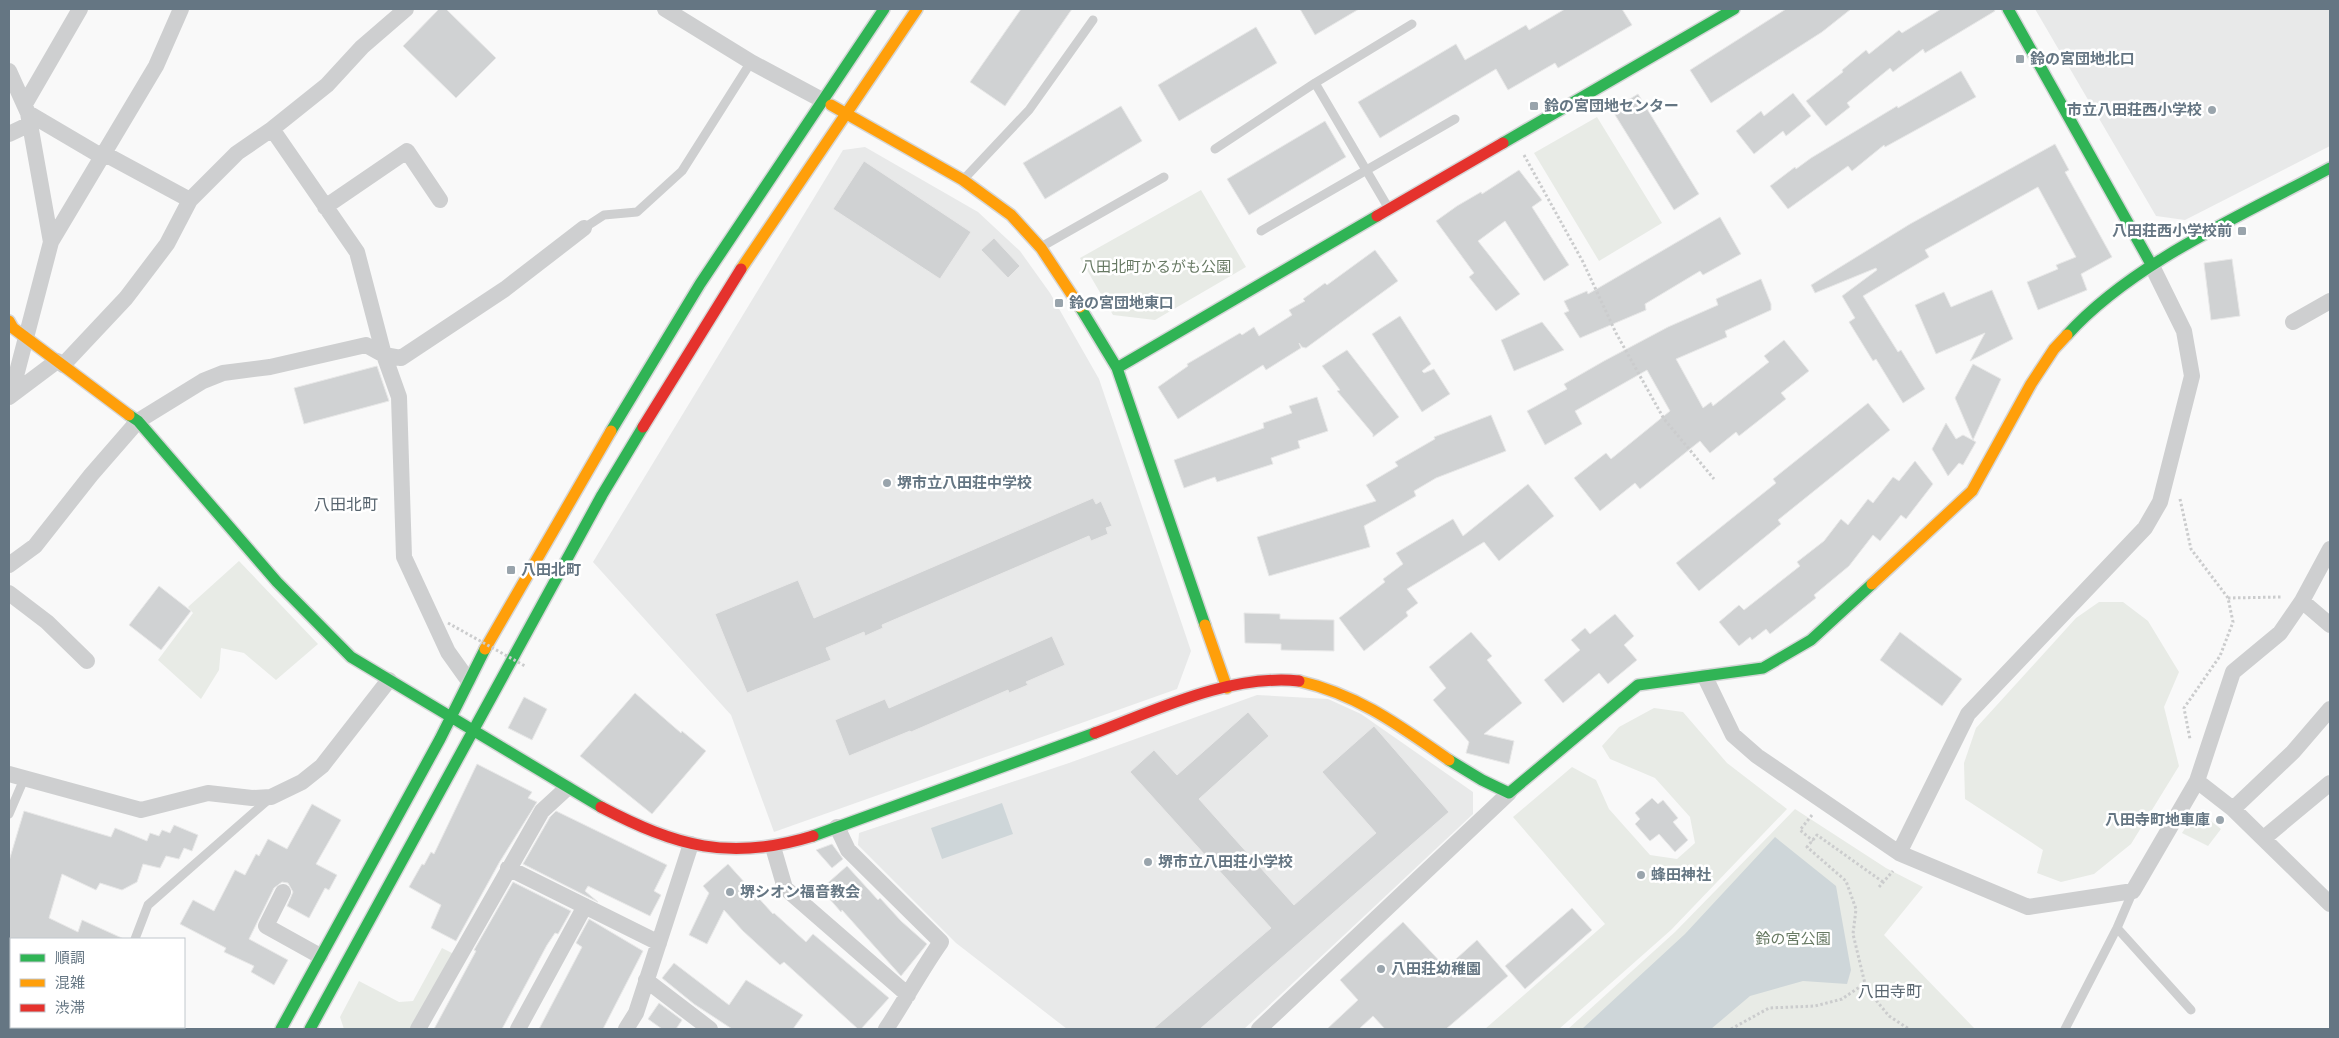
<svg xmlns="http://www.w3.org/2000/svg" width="2339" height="1038" viewBox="0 0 2339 1038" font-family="'Nunito Sans','Noto Sans JP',sans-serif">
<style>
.built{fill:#e8e9e9}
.green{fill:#e8ebe6}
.water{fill:#ced6d9}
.building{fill:#d0d2d3;stroke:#e8e8e8}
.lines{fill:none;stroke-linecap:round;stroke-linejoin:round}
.fast-casing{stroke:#d5d6d7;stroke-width:14}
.slow-casing{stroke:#d5d6d7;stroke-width:14}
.jam-casing{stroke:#d5d6d7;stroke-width:14}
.path{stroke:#cbcccd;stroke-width:3;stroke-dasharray:2.5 2.5;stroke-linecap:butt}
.lane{stroke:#cecfd0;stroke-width:9}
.street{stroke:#cecfd0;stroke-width:16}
.fast{stroke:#30b455;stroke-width:11}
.slow{stroke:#ff9f0a;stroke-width:11}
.jam{stroke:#e5322d;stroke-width:11}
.path-bridge{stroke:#cbcccd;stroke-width:3;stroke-dasharray:2.5 2.5;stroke-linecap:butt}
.poi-dot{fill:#99a4ac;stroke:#fff;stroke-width:2}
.labels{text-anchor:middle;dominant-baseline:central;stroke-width:5;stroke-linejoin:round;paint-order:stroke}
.poi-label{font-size:15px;font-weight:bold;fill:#657683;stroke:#fff;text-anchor:start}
.park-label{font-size:15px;fill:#687a64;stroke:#fff}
.neighbourhood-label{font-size:16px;fill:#57646e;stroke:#fff}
</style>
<rect width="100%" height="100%" fill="#f9f9f9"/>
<!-- built -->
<path class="built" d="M 2035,9 L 2330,9 L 2330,146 L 2185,220 L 2156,216 Z
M 865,147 L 978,212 L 1020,251 L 1050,293 L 1099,379 L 1191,651 L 1177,689 L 774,832 L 731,715 L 593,562 L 843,150 Z
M 1257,695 L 1328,699 L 1361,714 L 1473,792 L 1473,814 L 1244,1029 L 1067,1029 L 956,943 L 858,845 L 859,833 L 1069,763 Z"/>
<!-- green -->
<path class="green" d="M 1597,117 L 1662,223 L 1599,261 L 1534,153 Z
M 1201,190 L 1246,267 L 1155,320 L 1113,315 L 1080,258 Z
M 239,561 L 318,644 L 276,680 L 244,653 L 221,648 L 219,670 L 201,699 L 158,660 L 193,613 L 188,607 Z
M 2099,602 L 2123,602 L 2148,621 L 2179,672 L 2164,707 L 2179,766 L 2131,844 L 2094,874 L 2061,882 L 2037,873 L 2043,850 L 1965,799 L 1964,763 L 1976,728 L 2076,618 Z
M 1654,708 L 1683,712 L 1727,763 L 1787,809 L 1671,930 L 1559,1029 L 1485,1029 L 1605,924 L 1513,817 L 1572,767 L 1596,780 L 1609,809 L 1650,855 L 1677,859 L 1695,843 L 1690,817 L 1655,778 L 1610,759 L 1602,746 L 1619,727 Z
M 1795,809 L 1886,868 L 1923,887 L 1884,935 L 1975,1029 L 1568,1029 L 1675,932 Z
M 2197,810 L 2221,829 L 2208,846 L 2182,833 Z
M 442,948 L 454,954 L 412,1029 L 344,1029 L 340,1017 L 359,981 L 399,1002 L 413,1001 Z"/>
<!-- water -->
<path class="water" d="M 1002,803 L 1013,834 L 942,859 L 931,828 Z
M 1775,837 L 1836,886 L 1851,970 L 1847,984 L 1803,981 L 1750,996 L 1711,1029 L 1582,1029 L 1685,934 Z"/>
<!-- building -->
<path class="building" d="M 439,9 L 446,9 L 496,58 L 456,98 L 403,46 Z
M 1021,9 L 1072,9 L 1005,106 L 970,82 Z
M 1300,9 L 1359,9 L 1315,35 Z
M 1565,9 L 1622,9 L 1632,25 L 1558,68 L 1555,63 L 1508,90 L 1496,69 L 1380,138 L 1358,102 L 1456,44 L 1465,60 L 1526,25 L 1529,30 Z
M 1786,9 L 1851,9 L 1822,32 L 1711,103 L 1690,70 Z
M 1941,9 L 1994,9 L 1995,11 L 1925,53 L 1923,49 L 1893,72 L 1890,68 L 1847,103 L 1850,107 L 1826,126 L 1806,101 L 1843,72 L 1842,70 L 1866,50 L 1869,54 L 1899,30 L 1902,33 Z
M 1256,27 L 1277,63 L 1179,121 L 1158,85 Z
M 1961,71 L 1976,97 L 1885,147 L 1884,145 L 1852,171 L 1848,166 L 1788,209 L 1770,186 L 1795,167 L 1796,169 L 1811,158 L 1897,106 L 1898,108 Z
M 1793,93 L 1811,116 L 1786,136 L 1783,131 L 1754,154 L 1736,131 L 1761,111 L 1764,116 Z
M 1638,94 L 1699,194 L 1674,210 L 1612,110 Z
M 1121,106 L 1142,141 L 1045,199 L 1023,163 Z
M 1325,121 L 1346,157 L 1249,215 L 1227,179 Z
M 2055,144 L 2069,170 L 2065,172 L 2112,257 L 2081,274 L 2087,290 L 2038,310 L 2027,282 L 2058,269 L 2056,265 L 2076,257 L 2038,187 L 1925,250 L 1929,257 L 1863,296 L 1898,352 L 1901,350 L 1925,389 L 1903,403 L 1876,359 L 1873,361 L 1849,322 L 1855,318 L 1842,296 L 1877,270 L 1876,268 L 1815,293 L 1811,285 L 1910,224 Z
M 864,161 L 971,232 L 940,279 L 833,209 Z
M 1519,170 L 1542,200 L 1532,207 L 1569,265 L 1544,281 L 1505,221 L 1478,241 L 1520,294 L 1496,311 L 1469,277 L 1474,273 L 1436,221 L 1457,206 L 1481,192 L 1482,194 Z
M 1720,217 L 1741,254 L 1703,275 L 1700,271 L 1645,304 L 1646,310 L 1580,338 L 1564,313 L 1569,311 L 1564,301 L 1587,291 L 1588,294 Z
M 994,238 L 1020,266 L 1008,278 L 981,250 Z
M 1375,250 L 1398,281 L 1306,348 L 1302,347 L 1299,343 L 1301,348 L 1266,370 L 1263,365 L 1178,419 L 1158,387 L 1188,366 L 1187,364 L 1240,333 L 1242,335 L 1254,327 L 1259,336 L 1292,315 L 1289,310 L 1305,301 L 1303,299 L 1325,283 L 1327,285 Z
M 2232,259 L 2240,316 L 2211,320 L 2204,263 Z
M 1761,279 L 1771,304 L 1771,310 L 1725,331 L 1727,337 L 1676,359 L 1703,408 L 1711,402 L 1713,406 L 1769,362 L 1764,356 L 1784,340 L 1809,371 L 1781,393 L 1786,399 L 1739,436 L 1736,432 L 1710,453 L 1700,441 L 1640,489 L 1635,483 L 1600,511 L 1574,478 L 1606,453 L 1611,459 L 1670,411 L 1647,370 L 1575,411 L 1582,424 L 1545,445 L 1527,411 L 1567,389 L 1564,384 L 1604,361 L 1668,327 L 1718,305 L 1716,299 Z
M 1992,290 L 2013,339 L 1970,361 L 1985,333 L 1936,354 L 1915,305 L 1944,292 L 1951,307 Z
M 1400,316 L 1431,364 L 1422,371 L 1424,373 L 1434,369 L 1450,394 L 1422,412 L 1372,334 Z
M 1542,322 L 1564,350 L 1514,371 L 1501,340 Z
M 1347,350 L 1399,417 L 1373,437 L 1373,434 L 1337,391 L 1340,390 L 1322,366 Z
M 1973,364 L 2001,379 L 1973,440 L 1955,398 Z
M 377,366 L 389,401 L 304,424 L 294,388 Z
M 1317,397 L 1328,431 L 1298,441 L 1300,448 L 1271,458 L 1273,464 L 1217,482 L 1215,477 L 1184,488 L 1174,460 L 1264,428 L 1263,423 L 1292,413 L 1289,406 Z
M 1868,403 L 1890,430 L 1778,520 L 1781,524 L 1699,591 L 1676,563 L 1776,483 L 1773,479 Z
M 1491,415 L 1506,451 L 1436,478 L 1414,491 L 1416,496 L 1364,526 L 1370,547 L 1269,576 L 1257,537 L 1376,501 L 1366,485 L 1398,466 L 1395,462 L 1435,439 L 1434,437 Z
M 1946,423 L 1956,439 L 1963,435 L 1976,442 L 1963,465 L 1959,463 L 1948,476 L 1932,449 Z
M 1915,461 L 1933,484 L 1906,519 L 1901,515 L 1880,541 L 1873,535 L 1849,566 L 1814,595 L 1816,598 L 1770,634 L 1766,629 L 1752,640 L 1750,637 L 1739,646 L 1719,622 L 1739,605 L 1744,610 L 1800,566 L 1797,562 L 1824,541 L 1841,519 L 1848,525 L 1868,499 L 1873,503 L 1893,477 L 1899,481 Z
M 1528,484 L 1554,516 L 1499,561 L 1484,542 L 1407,589 L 1418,603 L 1406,612 L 1408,616 L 1364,651 L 1339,618 L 1385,582 L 1383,579 L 1403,564 L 1396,553 L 1453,519 L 1463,536 Z
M 1093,498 L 1096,504 L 1101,501 L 1112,526 L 1106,528 L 1108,534 L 1091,541 L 1089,536 L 882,625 L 883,628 L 865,636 L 864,632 L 826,648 L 831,660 L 747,693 L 715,614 L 798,580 L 814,618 Z
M 159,586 L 191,611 L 161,650 L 129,625 Z
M 1244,613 L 1280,614 L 1280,619 L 1334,620 L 1334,651 L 1281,650 L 1281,644 L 1245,643 Z
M 1615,614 L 1634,636 L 1624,645 L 1637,660 L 1608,684 L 1599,673 L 1563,703 L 1544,680 L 1580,650 L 1571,640 L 1585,628 L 1590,634 Z
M 1471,632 L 1492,656 L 1487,660 L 1522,703 L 1484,734 L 1514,741 L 1509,764 L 1466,753 L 1469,742 L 1433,700 L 1446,688 L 1429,667 Z
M 1900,632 L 1962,679 L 1942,706 L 1880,660 Z
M 1052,636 L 1065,665 L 1026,682 L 1028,685 L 1009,693 L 1008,690 L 911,732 L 910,731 L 849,756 L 835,720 L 885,699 L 889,708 Z
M 635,693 L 681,733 L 682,731 L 706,751 L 652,814 L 580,756 Z
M 524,697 L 547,709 L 532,740 L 508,728 Z
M 1248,712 L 1269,736 L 1199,799 L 1294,905 L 1376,833 L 1322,772 L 1374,726 L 1449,812 L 1200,1029 L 1153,1029 L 1271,928 L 1130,772 L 1154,750 L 1177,775 Z
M 477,764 L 532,792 L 528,798 L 537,802 L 499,863 L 456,941 L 431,928 L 441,905 L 409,887 L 422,864 L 424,865 L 431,852 L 434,854 Z
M 1652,798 L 1658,804 L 1663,800 L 1678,818 L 1673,822 L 1688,840 L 1675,852 L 1659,834 L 1650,841 L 1635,824 L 1640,819 L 1635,813 Z
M 312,804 L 341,820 L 316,864 L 337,875 L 329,890 L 325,888 L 309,918 L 287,906 L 293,892 L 288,883 L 282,882 L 274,888 L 249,939 L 288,960 L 274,985 L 251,972 L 254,966 L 224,952 L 226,948 L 180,924 L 193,900 L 214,911 L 235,870 L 245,875 L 256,854 L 259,856 L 268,839 L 287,849 Z
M 24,811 L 111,837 L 115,828 L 147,841 L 150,833 L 159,836 L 162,830 L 170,833 L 174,825 L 198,835 L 192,851 L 184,848 L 179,859 L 166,856 L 160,868 L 143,864 L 137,882 L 122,890 L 100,883 L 96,890 L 62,874 L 49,918 L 78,932 L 82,920 L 124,939 L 9,939 L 9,861 Z
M 556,811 L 667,865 L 654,891 L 661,895 L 650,916 L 588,886 L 585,891 L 598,902 L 523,864 L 550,817 Z
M 832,844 L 843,859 L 832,868 L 816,850 Z
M 728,864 L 773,914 L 774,913 L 806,942 L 813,934 L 889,998 L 861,1029 L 858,1029 L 784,962 L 780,965 L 743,931 L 724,910 L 707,944 L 689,935 L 709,893 L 703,886 Z
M 847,866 L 878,900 L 880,898 L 901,921 L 927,944 L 901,976 L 842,910 L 841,912 L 821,889 Z
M 513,882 L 571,911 L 558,934 L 555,933 L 547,945 L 502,1029 L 434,1029 L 476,951 L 474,950 Z
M 1572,908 L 1592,930 L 1525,989 L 1505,966 Z
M 589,919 L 643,951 L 603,1029 L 539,1029 L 582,947 L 576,943 Z
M 1403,922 L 1446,968 L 1477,940 L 1508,976 L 1446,1029 L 1385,1029 L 1373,1016 L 1359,1029 L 1327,1029 L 1358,1000 L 1340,980 Z
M 674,963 L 729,1005 L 746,980 L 803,1015 L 793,1029 L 732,1029 L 694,1004 L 662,978 Z
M 659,1003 L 682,1020 L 676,1029 L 662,1029 L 648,1019 Z"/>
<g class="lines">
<!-- fast casing -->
<g class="fast-casing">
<path id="fast" d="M 2008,9 L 2151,264
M 1503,143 L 1734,9
M 1080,307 L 1117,368 L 1205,625
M 2067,335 C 2133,262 2243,215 2330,168
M 1117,368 L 1377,216
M 129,415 L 138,421 L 277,582 L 351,657 L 601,807
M 611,431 L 700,284 L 884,9
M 1449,760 L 1482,780 L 1509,793 L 1638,685 L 1763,668 L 1811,640 L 1872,584
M 813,836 L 1095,733
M 281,1029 L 440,739 L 485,649
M 310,1029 L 602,495 L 643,427"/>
</g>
<!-- slow casing -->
<g class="slow-casing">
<path id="slow" d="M 831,105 L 963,180 L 1011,215 L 1041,248 L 1080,307
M 741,269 L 917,9
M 9,321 L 13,328 L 129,415
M 1872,584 L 1972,491 L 2031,384 L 2054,349 L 2067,335
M 1205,625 L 1227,688
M 485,649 L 611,431
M 1299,681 C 1359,695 1400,726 1449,760"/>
</g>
<!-- jam casing -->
<g class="jam-casing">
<path id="jam" d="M 1377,216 L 1503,143
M 643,427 L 741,269
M 1095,733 C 1159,709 1230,674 1299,681
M 601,807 C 676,846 729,862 813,836"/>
</g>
<!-- path -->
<path class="path" d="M 1524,155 L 1583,262 L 1616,333 L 1664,419 L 1714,479
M 2180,499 L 2191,549 L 2228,598 L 2233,622 L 2220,656 L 2184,708 L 2190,739
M 2228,598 L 2282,597
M 1812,815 L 1800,830 L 1813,841
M 1883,882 L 1817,835 L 1807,847 L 1846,881 L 1856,909 L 1853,934 L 1866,988 L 1889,1016 L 1909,1029
M 1879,887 L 1893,871
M 1731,1029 L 1769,1008 L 1815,1006 L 1842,999 L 1864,984"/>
<!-- lane -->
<path class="lane" d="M 1315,83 L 1389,209
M 1215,149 L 1315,83 L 1412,24
M 963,180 L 1029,110 L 1093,20
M 584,228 L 604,215 L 637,212 L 682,171 L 751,62
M 1261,231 L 1455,119
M 1041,247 L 1164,177
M 9,814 L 24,779
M 2117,928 L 2191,1010
M 135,939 L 148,905 L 269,799
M 2065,1029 L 2117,928 L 2133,891"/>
<!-- street -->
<path class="street" d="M 665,9 L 751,62 L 822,100
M 9,71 L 28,113 L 101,156
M 25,104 L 80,9
M 28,113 L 51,242
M 272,129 L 357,252 L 384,355 L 399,397 L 404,557 L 448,652 L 468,680
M 9,134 L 30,124
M 103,153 L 190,200
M 325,207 L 407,151 L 440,200
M 2293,322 L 2330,301
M 63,365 L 126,298 L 167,244 L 190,200 L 237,153 L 272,129 L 327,85 L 362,47 L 406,9
M 11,395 L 51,242 L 156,66 L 181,9
M 9,397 L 57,361
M 9,565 L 35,546 L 91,475 L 138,421 L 203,381 L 223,373 L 270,367 L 366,345 L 384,355 L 401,358 L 505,289 L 584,228
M 9,593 L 47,622 L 87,661
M 2302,601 L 2330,625
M 1705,677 L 1733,735 L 1757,756 L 1899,853 L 2028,907 L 2133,891 L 2197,781 L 2233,672 L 2280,633 L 2302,601 L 2330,549
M 9,774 L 141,810 L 208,793 L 252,798 L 271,797 L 302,782 L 322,766 L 389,680
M 2197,781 L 2233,809 L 2330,904
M 2233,809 L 2293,752 L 2330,709
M 837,827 L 848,850 L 941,942 C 921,970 905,1001 886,1029
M 2264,838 L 2330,783
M 773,847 L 785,888 L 908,995
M 1899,853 L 1968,714 L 2145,528 L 2160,502 L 2192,376 L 2184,331 L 2151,264
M 508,868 L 659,943
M 283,892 L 266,926 L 320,956
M 646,980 L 710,1029
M 418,1029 L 542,811 L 567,788
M 518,1029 L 585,906
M 626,1029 L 636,1013 L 691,844
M 1259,1029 L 1509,793"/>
<!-- fast -->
<use href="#fast" class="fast"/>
<!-- slow -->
<use href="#slow" class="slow"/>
<!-- jam -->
<use href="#jam" class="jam"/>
<!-- path-bridge -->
<path class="path-bridge" d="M 448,623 L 525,666"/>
</g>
<!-- markers -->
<g class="poi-dot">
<rect x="2015" y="54" width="10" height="10" rx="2.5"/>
<rect x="1529" y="101" width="10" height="10" rx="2.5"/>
<circle cx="2212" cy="110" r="5"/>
<rect x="2237" y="226" width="10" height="10" rx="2.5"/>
<rect x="1054" y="298" width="10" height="10" rx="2.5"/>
<circle cx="887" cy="483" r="5"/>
<rect x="506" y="565" width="10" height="10" rx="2.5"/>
<circle cx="2220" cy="820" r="5"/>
<circle cx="1148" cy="862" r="5"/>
<circle cx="1641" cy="875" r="5"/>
<circle cx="730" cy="892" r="5"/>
<circle cx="1381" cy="969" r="5"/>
</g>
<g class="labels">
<!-- poi labels -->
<g class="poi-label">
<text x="2030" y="59">鈴の宮団地北口</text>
<text x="1544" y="106">鈴の宮団地センター</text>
<text x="2202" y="110" text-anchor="end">市立八田荘西小学校</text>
<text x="2232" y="231" text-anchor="end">八田荘西小学校前</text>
<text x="1069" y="303">鈴の宮団地東口</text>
<text x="897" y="483">堺市立八田荘中学校</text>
<text x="521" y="570">八田北町</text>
<text x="2210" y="820" text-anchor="end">八田寺町地車庫</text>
<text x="1158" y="862">堺市立八田荘小学校</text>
<text x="1651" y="875">蜂田神社</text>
<text x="740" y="892">堺シオン福音教会</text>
<text x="1391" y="969">八田荘幼稚園</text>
</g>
<!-- park labels -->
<g class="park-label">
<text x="1156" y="267">八田北町かるがも公園</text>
<text x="1793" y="939">鈴の宮公園</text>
</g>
<!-- neighbourhood labels -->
<g class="neighbourhood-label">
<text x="346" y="505">八田北町</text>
<text x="1890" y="992">八田寺町</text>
</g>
</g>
<!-- border -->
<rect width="2339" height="1038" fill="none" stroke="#657683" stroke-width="20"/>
<!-- legend -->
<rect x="10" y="938" width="175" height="90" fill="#ffffff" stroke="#c1c8cd"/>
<rect x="20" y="954" width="25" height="8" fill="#30b455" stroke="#c1c8cd"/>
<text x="55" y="963" font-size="15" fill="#657683">順調</text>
<rect x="20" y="979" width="25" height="8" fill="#ff9f0a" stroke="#c1c8cd"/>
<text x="55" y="988" font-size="15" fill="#657683">混雑</text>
<rect x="20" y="1004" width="25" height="8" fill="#e5322d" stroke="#c1c8cd"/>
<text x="55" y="1013" font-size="15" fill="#657683">渋滞</text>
</svg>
